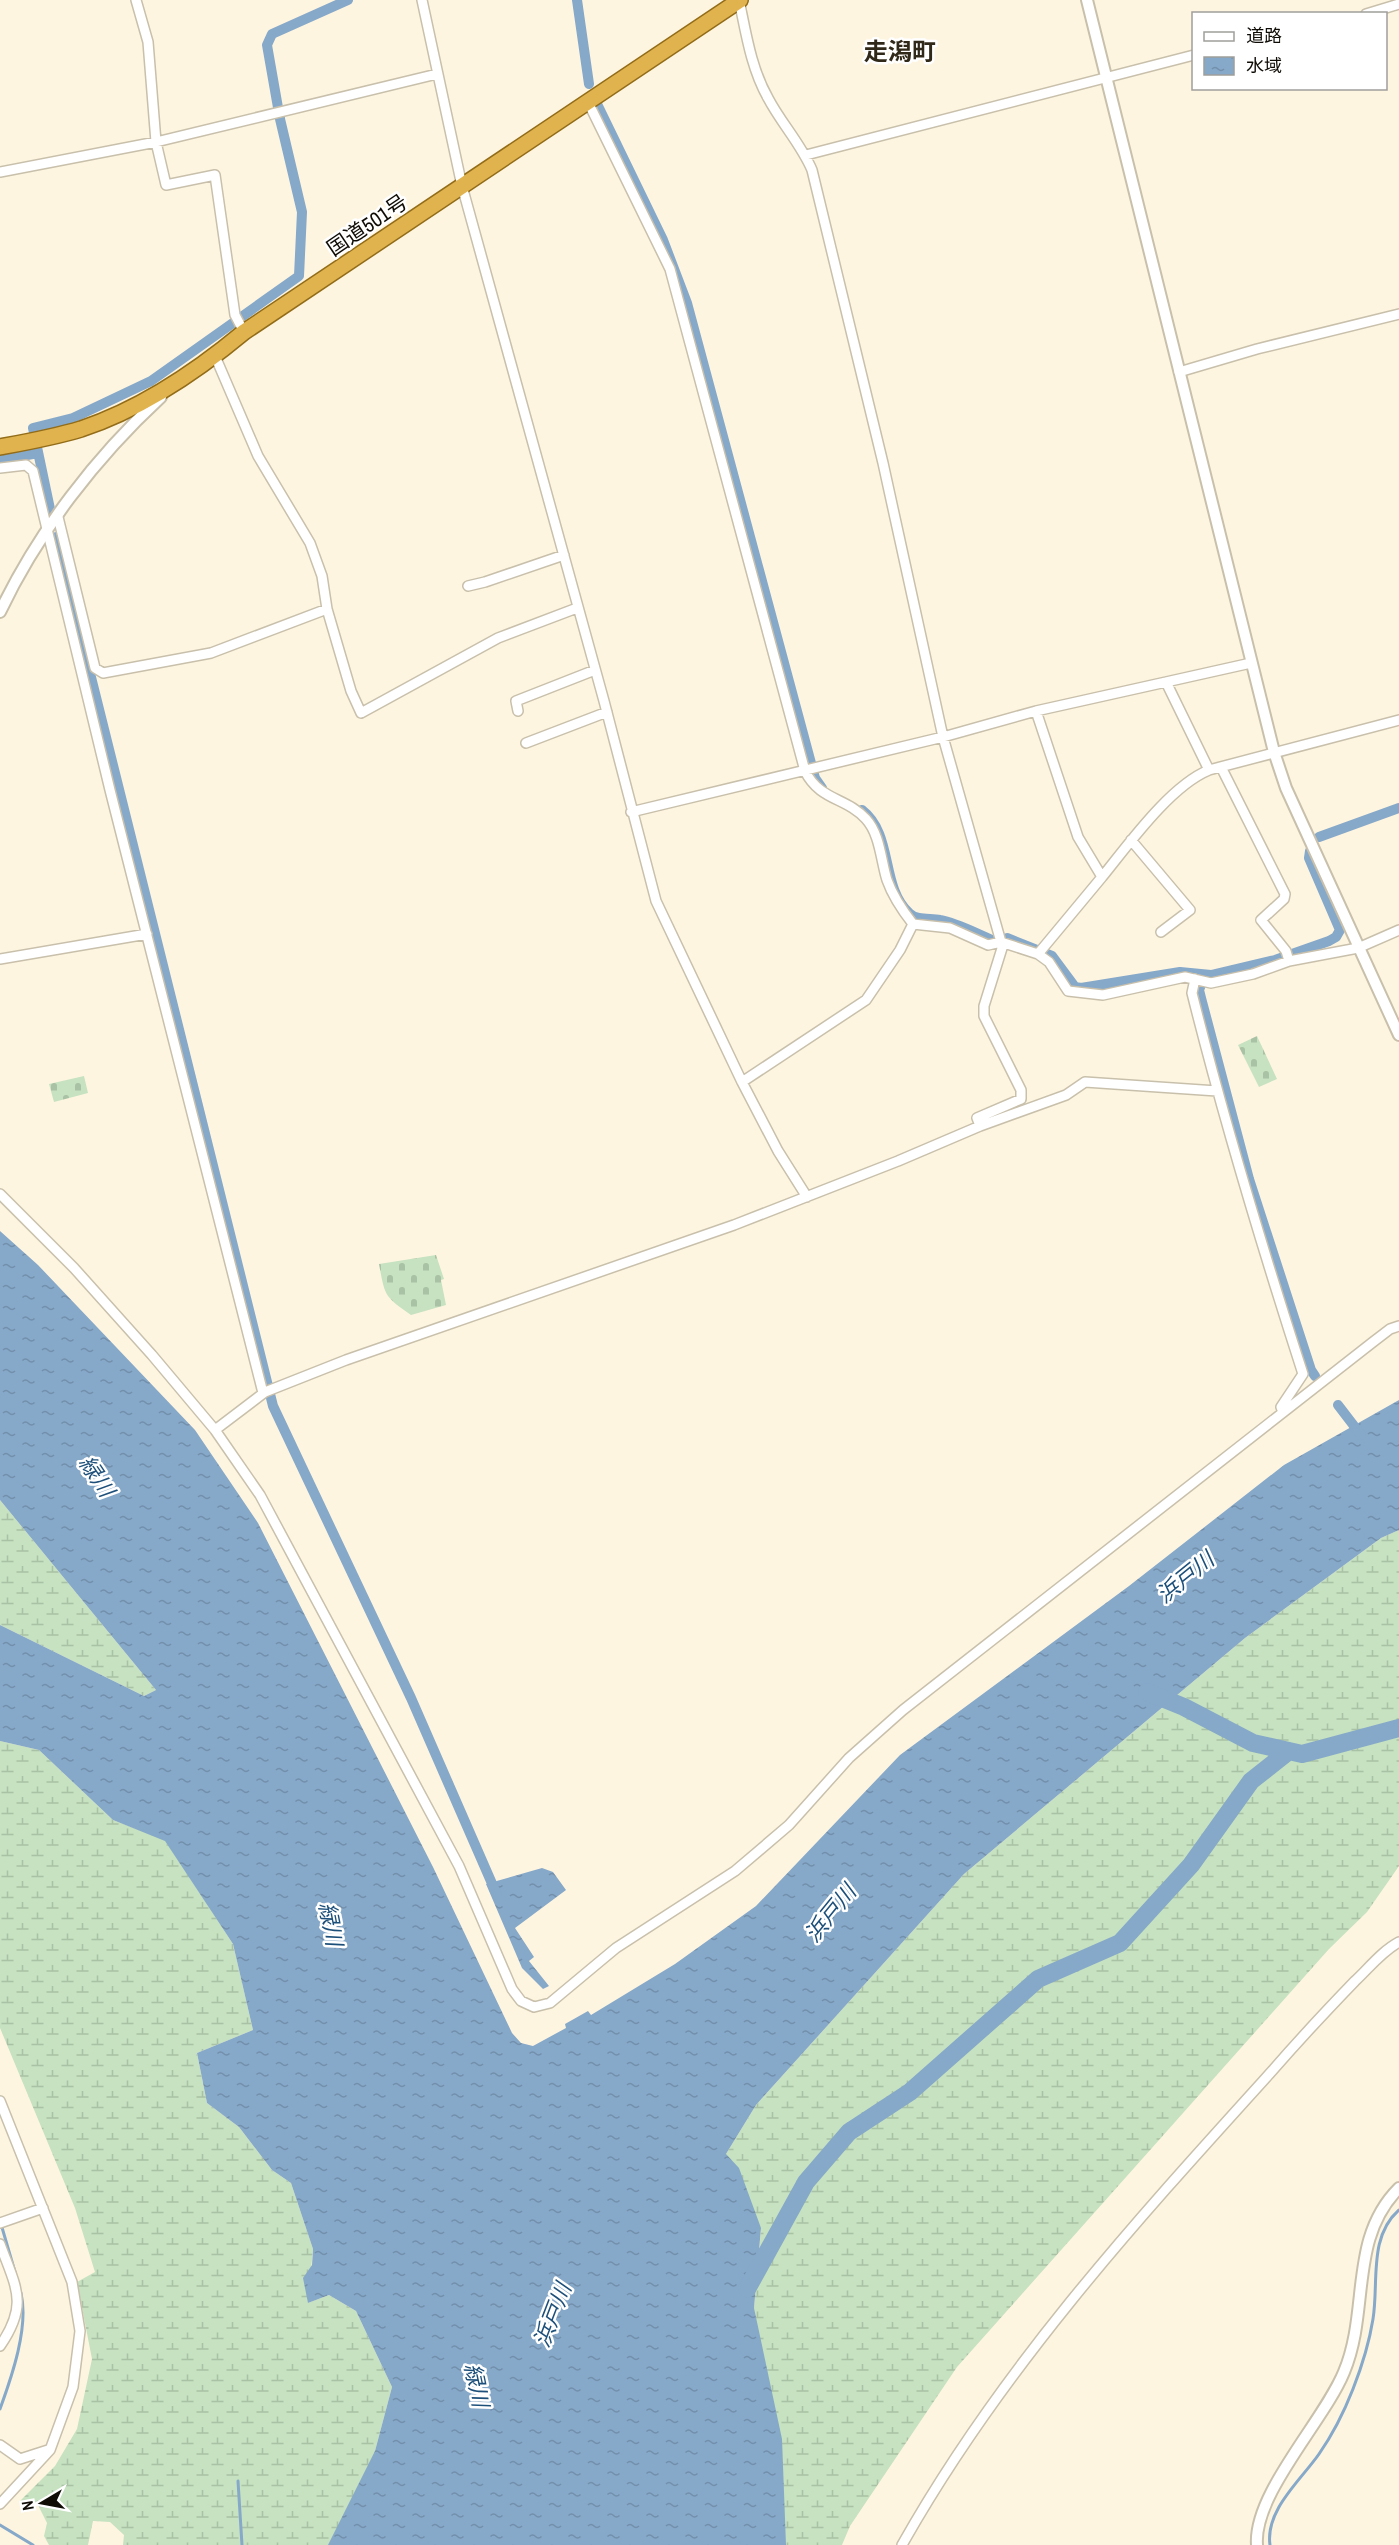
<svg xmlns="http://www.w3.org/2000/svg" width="1399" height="2545" viewBox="0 0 1399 2545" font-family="'Archivo Narrow','Noto Sans JP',sans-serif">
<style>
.wetland{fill:url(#wetland-marsh)}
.cemetery{fill:url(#cemetery-stones)}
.water{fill:url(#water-ripples)}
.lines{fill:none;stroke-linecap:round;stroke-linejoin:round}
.stream{stroke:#86a8c9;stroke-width:3}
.canal{stroke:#86a8c9;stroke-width:10}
.river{stroke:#86a8c9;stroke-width:18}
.minor-casing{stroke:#c9c0ac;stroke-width:12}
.tertiary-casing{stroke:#c9c0ac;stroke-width:14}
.trunk-casing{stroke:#926c18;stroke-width:18}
.minor{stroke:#fff;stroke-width:9}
.tertiary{stroke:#fff;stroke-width:10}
.trunk{stroke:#e0b34e;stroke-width:15}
.labels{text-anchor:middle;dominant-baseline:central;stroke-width:5;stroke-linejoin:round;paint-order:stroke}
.street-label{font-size:21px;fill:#0f0c06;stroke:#fff}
.water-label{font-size:22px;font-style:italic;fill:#1c4f7a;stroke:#fff}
.quarter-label{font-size:24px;font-weight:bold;fill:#302919;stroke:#fff}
</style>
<defs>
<pattern id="wetland-marsh" width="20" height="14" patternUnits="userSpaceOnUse" patternTransform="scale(1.5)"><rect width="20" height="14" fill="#c6e2c0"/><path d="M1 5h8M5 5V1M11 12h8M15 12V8" fill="none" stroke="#a9c1a4"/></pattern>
<pattern id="cemetery-stones" width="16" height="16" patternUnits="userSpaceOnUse" patternTransform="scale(1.5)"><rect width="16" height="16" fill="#c6e2c0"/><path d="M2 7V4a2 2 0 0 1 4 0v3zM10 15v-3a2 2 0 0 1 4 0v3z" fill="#a9c1a4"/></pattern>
<pattern id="water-ripples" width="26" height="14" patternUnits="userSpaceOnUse" patternTransform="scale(1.5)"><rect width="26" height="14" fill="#86a8c9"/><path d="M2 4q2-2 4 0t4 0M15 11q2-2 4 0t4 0" fill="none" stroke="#728fab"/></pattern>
</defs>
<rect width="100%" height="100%" fill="#fef5e0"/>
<!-- wetland -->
<path class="wetland" d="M 0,1500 L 156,1690 L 144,1696 L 0,1625 Z
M 1399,1530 L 1399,1866 L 1367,1912 L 1329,1949 L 957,2367 L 850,2526 L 842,2545 L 769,2545 L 754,2308 L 761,2229 L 726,2154 L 756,2105 L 964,1874 L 1245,1638 L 1381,1538 Z
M 0,1741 L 39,1750 L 113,1820 L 165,1840 L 233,1944 L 253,2030 L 197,2053 L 207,2103 L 239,2127 L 272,2170 L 291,2183 L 313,2249 L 308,2303 L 329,2295 L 356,2311 L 392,2387 L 375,2451 L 395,2545 L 123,2545 L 124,2535 L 110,2522 L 93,2521 L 88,2545 L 49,2545 L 44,2536 L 47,2523 L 38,2505 L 19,2502 L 55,2466 L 77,2429 L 92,2359 L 77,2282 L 95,2272 L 75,2208 L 0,2028 Z"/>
<!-- cemetery -->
<path class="cemetery" d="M 1257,1036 L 1277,1079 L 1259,1087 L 1238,1045 Z
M 84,1076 L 88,1093 L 54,1102 L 49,1084 Z
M 436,1255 L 444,1279 L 441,1280 L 446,1305 L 411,1315 C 384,1296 385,1296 379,1264 Z"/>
<!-- water -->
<path class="water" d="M 0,1231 L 38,1265 L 195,1430 L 258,1523 L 433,1867 L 512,2033 L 521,2043 L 533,2046 L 566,2028 L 565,2024 L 588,2011 L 591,2015 L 675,1964 L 756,1906 L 900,1755 L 1129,1586 L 1284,1465 L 1399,1400 L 1399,1530 L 1381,1538 L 1245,1638 L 964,1874 L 756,2105 L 726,2154 L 739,2168 L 761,2228 L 754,2308 L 782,2439 L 786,2545 L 328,2545 L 375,2451 L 392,2387 L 356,2311 L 329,2295 L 308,2303 L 303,2278 L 312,2265 L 313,2249 L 291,2183 L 272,2170 L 239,2127 L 207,2103 L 197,2053 L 253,2030 L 233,1944 L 165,1841 L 113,1820 L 39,1750 L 0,1741 L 0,1625 L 144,1696 L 156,1690 L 0,1500 Z
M 542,1868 L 553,1872 L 566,1890 L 515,1928 L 534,1957 L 529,1961 L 549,1986 L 543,1989 L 522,1968 L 486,1884 Z"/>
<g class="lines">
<!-- stream -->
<path class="stream" d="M 1,2224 L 15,2272
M 0,2409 C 12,2376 29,2327 21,2293
M 238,2481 L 242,2545
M 0,2525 L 33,2545
M 1270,2545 C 1265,2510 1301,2480 1319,2454 C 1333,2434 1344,2412 1353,2389 C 1362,2366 1369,2344 1373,2319 C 1379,2283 1368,2237 1399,2210"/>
<!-- canal -->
<path class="canal" d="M 577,0 L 589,84
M 597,104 L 663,240 L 687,303 L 815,778 L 822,788
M 0,460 L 38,453
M 50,509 L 33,428 L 73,418 L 151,381 L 299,276 L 302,212 L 280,119 L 267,45 L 272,34 L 348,0
M 56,537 L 273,1406 L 411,1698 L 497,1895
M 862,810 C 894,835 880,886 909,913 C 917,921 930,918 940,920 C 957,923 975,933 992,940
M 1319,837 L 1399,808
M 1007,938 L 1052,956 L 1075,987 L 1081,988 L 1180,972 L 1211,975 L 1275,960 L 1329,941 L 1336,937 L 1340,930 L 1309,858 L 1310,851
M 1205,975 L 1199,990 L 1201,998 L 1249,1179 L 1311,1370 L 1315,1376
M 1338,1405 L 1361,1435"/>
<!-- river -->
<path class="river" d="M 1147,1692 L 1184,1707 L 1253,1743 L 1302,1754 L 1399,1728
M 747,2289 L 806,2182 L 849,2132 L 910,2092 L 1038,1979 L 1120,1943 L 1191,1865 L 1251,1781 L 1289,1751"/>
<!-- minor casing -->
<g class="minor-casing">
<path id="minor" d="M 136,0 L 148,42 L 156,142 L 166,185 L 215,175 L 235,315 L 244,332
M 422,0 L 462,186 L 604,701 L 656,901 L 742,1082 L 778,1151 L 807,1197
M 739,0 C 746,33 751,68 768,98 C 781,123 801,144 812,170 L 883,463 L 943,737 L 1001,942 L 1038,954 L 1049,962 L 1068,991 L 1103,995 L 1185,977 L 1211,983 L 1253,974 L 1289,961 L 1358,948 L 1399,930
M 1366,14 L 1399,4
M 588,102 L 670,269 L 805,771 C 820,801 846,797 866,819 C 880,834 881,861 887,880 C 893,897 902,910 913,924
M 806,155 L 1194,55
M 0,172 L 156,142 L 437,74
M 215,356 L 258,456 L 310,543 L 322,576 L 327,609 L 351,691 L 361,713 L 498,638 L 577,608
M 1179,372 L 1257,349 L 1399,314
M 0,468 L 26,465 L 33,471 L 110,790 L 263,1393
M 58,517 L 95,668 L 103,673 L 211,653 L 327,609
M 468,586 L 485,582 L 564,555
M 1166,682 L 1251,663
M 518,711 L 516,701 L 595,670
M 1036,711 L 1078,837 L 1102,877 C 1128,845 1170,786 1209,770
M 526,743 L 607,712
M 1221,767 L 1285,894 L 1284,899 L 1261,920 L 1286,951 L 1289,961
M 631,812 L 943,737 L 1036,711 L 1166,682 L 1209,770 L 1399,720
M 1131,840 L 1190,910 L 1161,932
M 1038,954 L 1102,877
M 0,959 L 147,934
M 1195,979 L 1192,993 C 1224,1121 1262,1247 1303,1374 L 1281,1407 L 1283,1412
M 742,1082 L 866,1000 L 900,950 L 913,924 L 950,928 L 988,945 L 1001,942
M 980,1126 L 977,1118 L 1021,1099 L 1021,1090 L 984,1016 L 984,1006 L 1003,945
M 0,1194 L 74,1268 L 152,1355 L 215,1430 L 260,1495 L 459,1866 L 512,1989 L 521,2001 L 534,2007 L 550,2003 L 616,1948 L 735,1871 L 789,1825 L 849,1758 L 903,1710 L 1373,1342 L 1390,1329 L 1399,1326
M 215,1430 L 265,1392 L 346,1360 L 734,1225 L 898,1161 L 980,1126 L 1066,1095 L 1085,1082 L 1217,1091
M 0,2101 L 72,2282 L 80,2331 L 73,2387 L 50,2450 L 0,2504
M 0,2223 L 43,2208
M 0,2244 C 16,2288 29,2304 0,2346
M 0,2445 L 20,2459 L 48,2450
M 902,2545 C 1001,2369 1137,2220 1272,2071 C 1299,2040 1327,2010 1355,1981 C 1369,1968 1382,1951 1399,1942"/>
</g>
<!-- tertiary casing -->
<g class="tertiary-casing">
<path id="tertiary" d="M 1087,0 L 1274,752 L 1286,788 L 1399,1035
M 0,612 C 38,532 96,457 161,397
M 1257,2545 C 1253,2494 1324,2421 1344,2372 C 1370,2310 1348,2239 1399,2188"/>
</g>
<!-- trunk casing -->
<g class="trunk-casing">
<path id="trunk" d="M 0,447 C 27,442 55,437 81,429 C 141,409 196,372 244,332 L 740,0"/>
</g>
<!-- minor -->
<use href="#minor" class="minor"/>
<!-- tertiary -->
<use href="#tertiary" class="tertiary"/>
<!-- trunk -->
<use href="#trunk" class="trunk"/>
</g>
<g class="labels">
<!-- street labels -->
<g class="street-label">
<text transform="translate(367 225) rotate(-34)">国道501号</text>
</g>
<!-- water labels -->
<g class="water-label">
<text transform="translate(97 1476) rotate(56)">緑川</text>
<text transform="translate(1185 1577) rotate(-39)">浜戸川</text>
<text transform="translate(830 1913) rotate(-51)">浜戸川</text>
<text transform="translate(331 1924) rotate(79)">緑川</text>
<text transform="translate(552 2315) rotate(-69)">浜戸川</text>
<text transform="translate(477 2385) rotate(78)">緑川</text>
</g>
<!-- quarter labels -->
<g class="quarter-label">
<text x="900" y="51">走潟町</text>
</g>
</g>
<!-- legend -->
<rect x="1192" y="12" width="195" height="78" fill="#ffffff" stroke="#9f9e9b" stroke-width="1.5"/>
<rect x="1204" y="32" width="30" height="9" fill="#ffffff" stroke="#9f9e9b" stroke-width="1.5"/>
<text x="1246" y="42" font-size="18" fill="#0f0c06">道路</text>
<rect x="1204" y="57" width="30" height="18" fill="url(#water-ripples)" stroke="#9f9e9b" stroke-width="1.5"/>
<text x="1246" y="72" font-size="18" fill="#0f0c06">水域</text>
<!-- north arrow -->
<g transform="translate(42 2503) rotate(260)" stroke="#ffffff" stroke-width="4.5" paint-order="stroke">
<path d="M0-4.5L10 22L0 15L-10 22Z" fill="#0f0c06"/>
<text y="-9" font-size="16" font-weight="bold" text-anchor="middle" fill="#0f0c06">N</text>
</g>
</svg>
